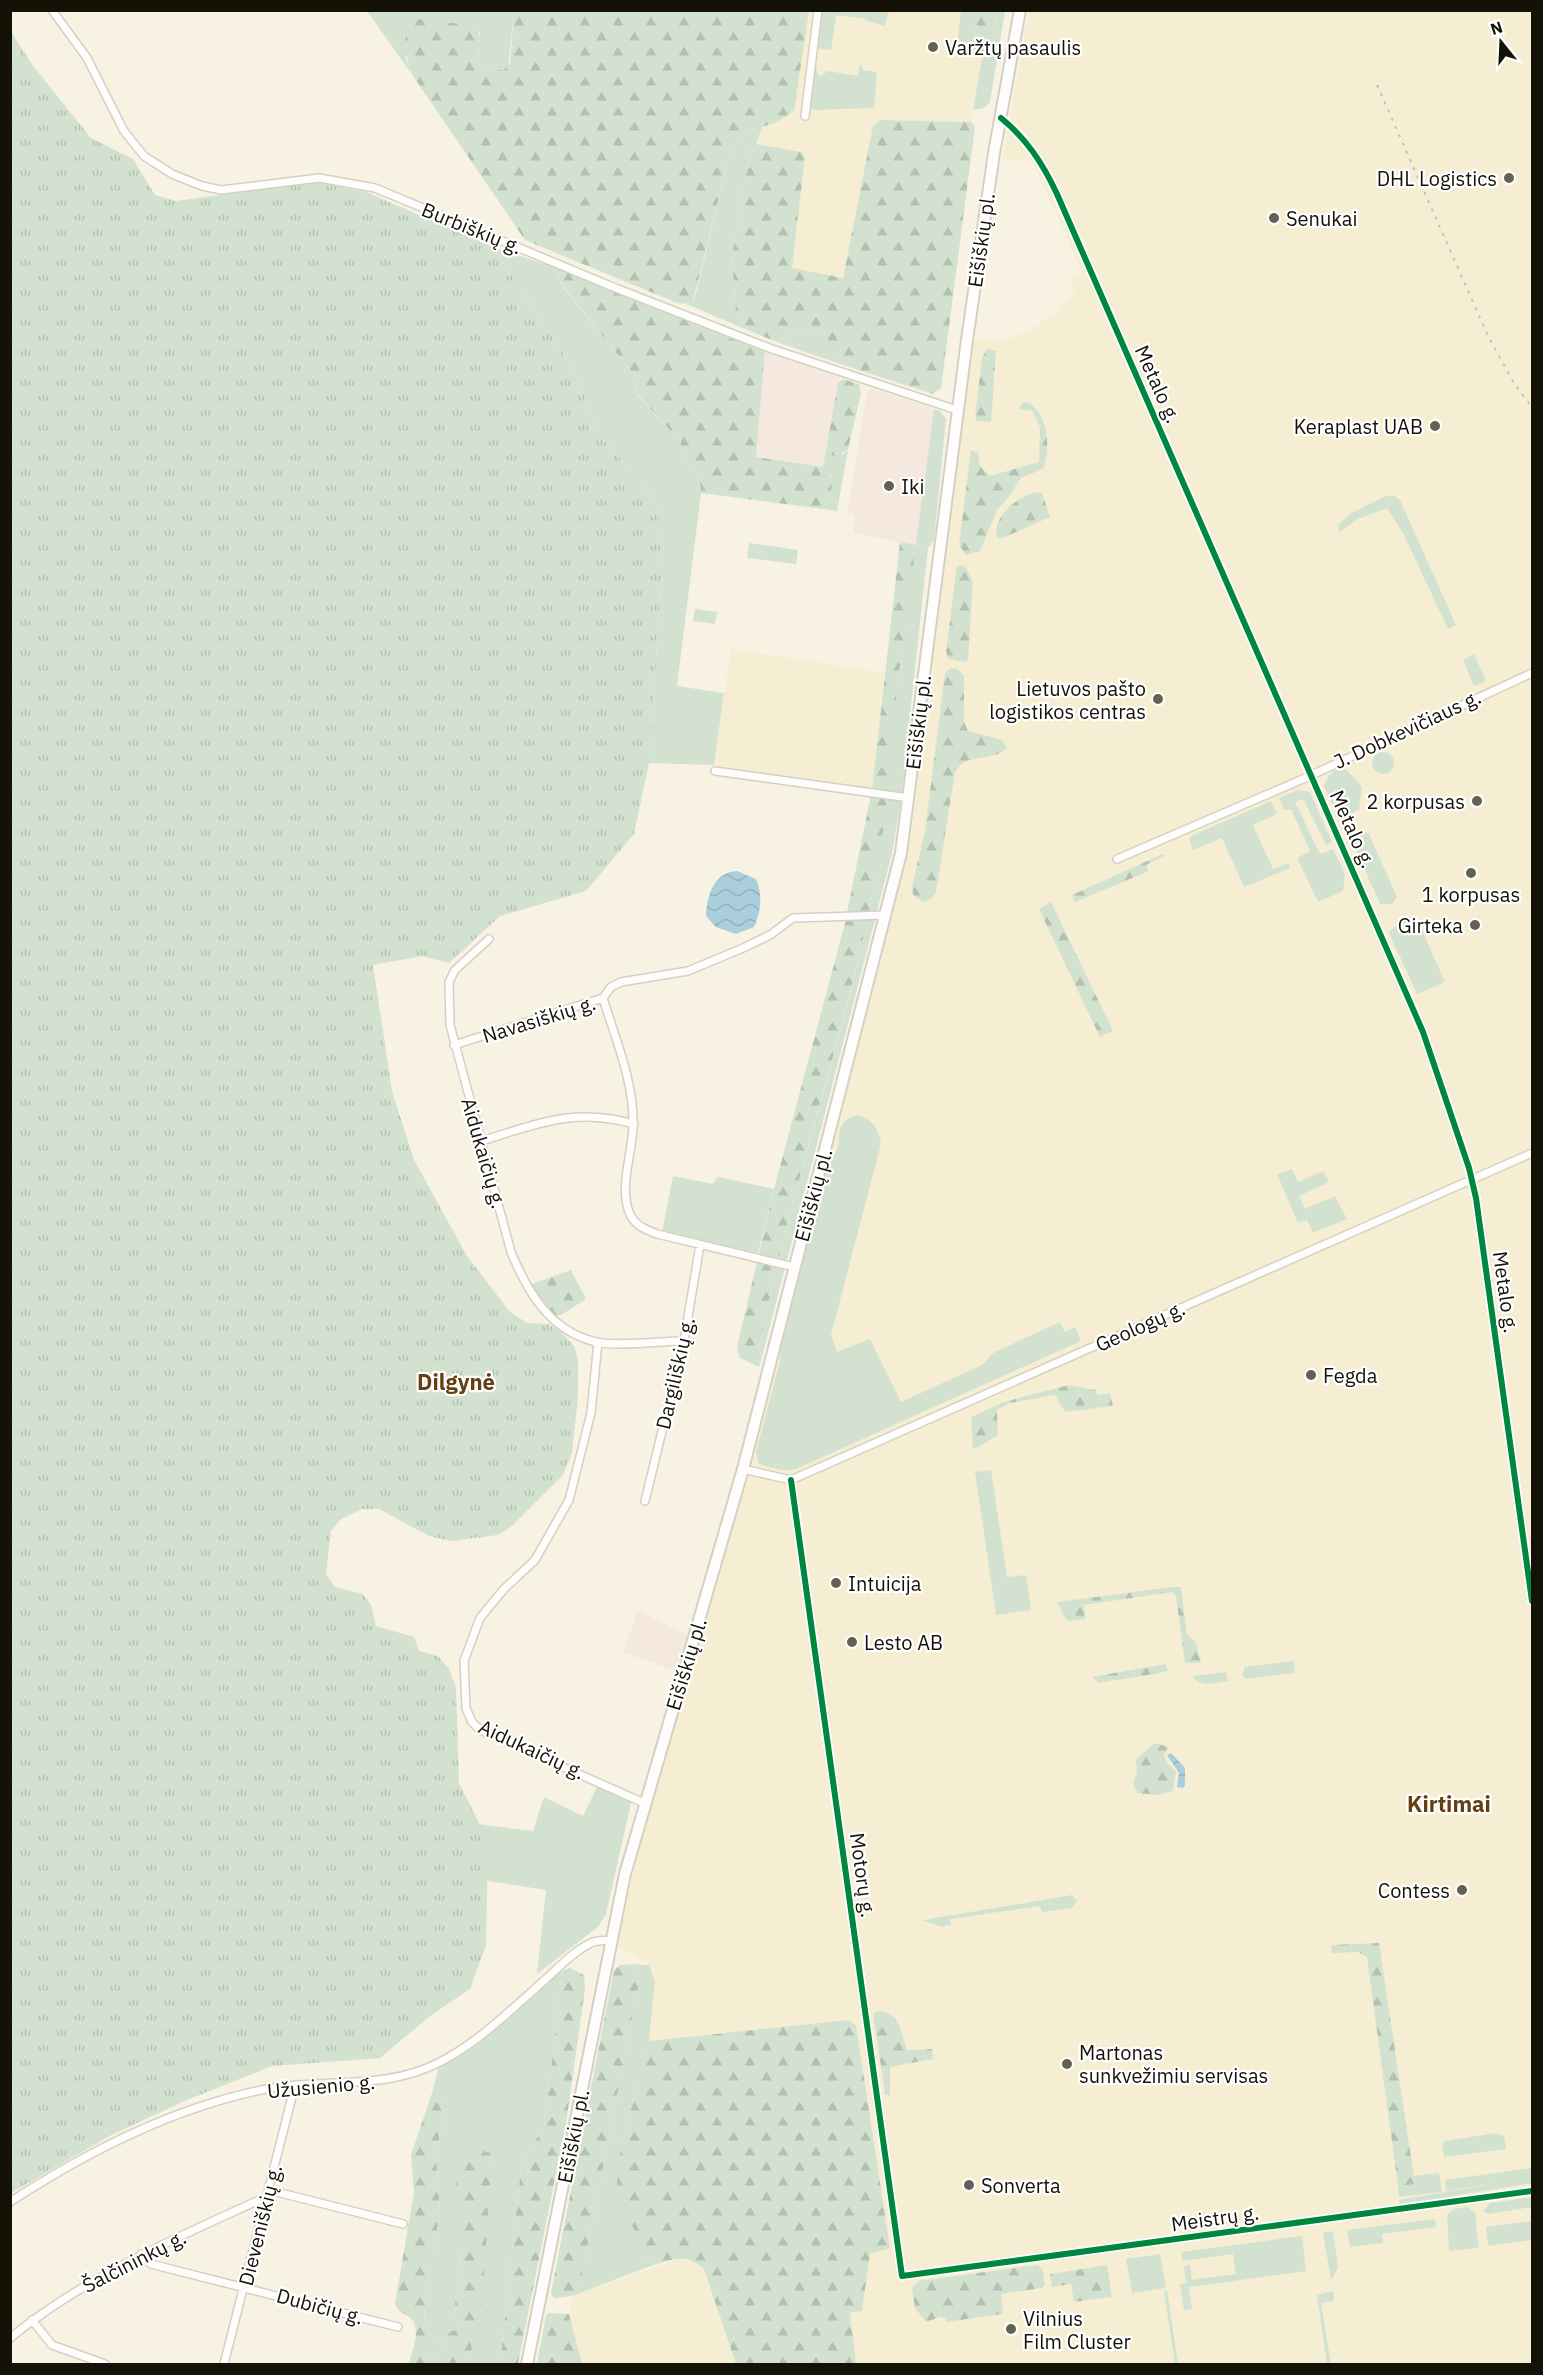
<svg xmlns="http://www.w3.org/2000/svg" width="1543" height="2375" viewBox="0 0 1543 2375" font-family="'IBM Plex Sans',sans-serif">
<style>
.commercial{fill:#f5e8de}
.built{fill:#f6eed3;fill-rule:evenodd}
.grass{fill:#d3e2d0;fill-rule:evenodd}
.forest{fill:url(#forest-firs)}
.park{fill:url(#park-tufts)}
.water{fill:url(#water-waves)}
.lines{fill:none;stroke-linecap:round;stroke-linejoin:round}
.minor-casing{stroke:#d4d0c4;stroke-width:10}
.primary-casing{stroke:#d4d0c4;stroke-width:14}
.minor{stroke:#fefdfb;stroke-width:7}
.primary{stroke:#fefdfb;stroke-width:10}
.rail{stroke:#c3c2be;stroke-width:2;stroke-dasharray:3 6;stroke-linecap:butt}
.cycleway-casing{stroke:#fff;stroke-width:10}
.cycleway{stroke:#00873e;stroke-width:6}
.poi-dot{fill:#636054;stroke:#fff;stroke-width:2}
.labels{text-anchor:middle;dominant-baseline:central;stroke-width:4.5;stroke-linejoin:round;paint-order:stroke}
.poi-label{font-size:20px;fill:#141107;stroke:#fff;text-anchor:start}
.street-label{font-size:20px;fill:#141107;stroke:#fff}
.quarter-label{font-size:22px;font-weight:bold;fill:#653e11;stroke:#fff}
</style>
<defs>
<pattern id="forest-firs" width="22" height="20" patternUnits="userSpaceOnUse" patternTransform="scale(1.5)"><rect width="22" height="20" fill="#d3e2d0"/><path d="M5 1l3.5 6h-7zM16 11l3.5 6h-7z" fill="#b4c1b1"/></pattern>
<pattern id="park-tufts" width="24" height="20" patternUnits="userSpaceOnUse" patternTransform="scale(1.5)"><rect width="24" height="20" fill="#d3e2d0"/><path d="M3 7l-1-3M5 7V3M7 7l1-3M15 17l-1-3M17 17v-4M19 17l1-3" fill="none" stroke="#b4c1b1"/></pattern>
<pattern id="water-waves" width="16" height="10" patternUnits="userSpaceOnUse" patternTransform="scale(1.5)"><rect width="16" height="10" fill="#a9cedc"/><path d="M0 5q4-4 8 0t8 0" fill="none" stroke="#91b0bb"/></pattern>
</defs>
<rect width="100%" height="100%" fill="#f7f2e2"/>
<!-- commercial -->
<path class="commercial" d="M 765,350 L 840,377 L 823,467 L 756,457 Z
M 872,389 L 934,409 L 916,545 L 853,533 L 855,514 L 848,512 L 864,408 L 867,393 Z
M 638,1611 L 687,1635 L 675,1671 L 623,1652 Z"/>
<!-- built -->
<path class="built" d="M 809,11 L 961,11 L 958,45 L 983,52 L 971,122 L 888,120 L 873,126 L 844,278 L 792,268 L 805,157 L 801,152 L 756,144 L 763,125 L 783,120 L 794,111 Z
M 1029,11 L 1532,11 L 1532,2364 L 856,2364 L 850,2313 L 862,2311 L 870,2254 L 889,2248 L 856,2025 L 848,2020 L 649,2041 L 655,1982 L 649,1965 L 617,1945 L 641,1840 L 736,1516 L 904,869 L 912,829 L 973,340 L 998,341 L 1003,337 L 1005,341 L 1040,325 L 1043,320 L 1060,311 L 1061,306 L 1075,291 L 1069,278 L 1082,271 L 1032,161 L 1002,160 ZM 1037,2265 L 1042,2288 L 1000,2294 L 1003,2314 L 946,2322 L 946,2319 L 940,2317 L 938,2320 L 915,2282 Z
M 731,649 L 885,673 L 872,790 L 714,765 Z
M 684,2257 L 694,2260 L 704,2269 L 736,2364 L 582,2364 L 569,2314 L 572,2296 Z"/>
<!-- grass -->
<path class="grass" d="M 367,11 L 514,11 L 508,68 L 504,70 L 481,68 L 478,63 L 480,31 L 405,56 L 413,76 Z
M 821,11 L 889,11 L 885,26 L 867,21 L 866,19 L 836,15 L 831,50 L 816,48 Z
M 961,11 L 980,11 L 973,41 L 973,49 L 957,46 Z
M 998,11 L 1005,11 L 990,102 L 984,108 L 973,110 L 983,52 L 991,43 Z
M 860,64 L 863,70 L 877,72 L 874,108 L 814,110 L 810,107 L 813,68 L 817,69 L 817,73 L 820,76 L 828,71 L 858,76 Z
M 763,125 L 756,144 L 751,147 L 732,255 L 736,316 L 750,331 L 686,304 L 694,301 L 728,161 C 737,143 744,134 763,125 Z
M 493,247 L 554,267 L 562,286 L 635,376 L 636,394 L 680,441 L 684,456 L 700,481 L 701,493 L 677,686 L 724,693 L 714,765 L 649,763 L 664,544 L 654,498 L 603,439 L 573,369 Z
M 803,328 L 828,336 L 833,357 L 840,364 L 777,342 Z
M 934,409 L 940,411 L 946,419 L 934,540 L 928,548 L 901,799 L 892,853 L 762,1357 L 759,1349 C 789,1191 845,1040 875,882 C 886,823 888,764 895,705 C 907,606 921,507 934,409 Z
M 827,445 L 829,450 L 843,455 L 848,449 L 837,511 L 824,509 L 830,500 L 831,475 L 823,467 Z
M 1386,496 L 1395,496 L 1400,500 L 1456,625 L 1448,629 L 1403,533 L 1387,508 L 1358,519 L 1338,533 L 1339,524 L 1351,513 Z
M 749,543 L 798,550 L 796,564 L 747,558 Z
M 695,609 L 717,612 L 715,624 L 693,621 Z
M 1474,654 L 1486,681 L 1474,686 L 1463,660 Z
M1372 763a11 11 0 1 1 22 0a11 11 0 1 1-22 0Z
M 1338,768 L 1346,769 L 1362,787 L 1359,809 L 1350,815 L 1336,813 L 1324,786 L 1329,775 Z
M 1298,790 L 1310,792 L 1332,842 L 1326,845 L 1303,799 L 1295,802 L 1320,854 L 1333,849 L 1345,874 L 1343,891 L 1318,902 L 1297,858 L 1310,851 L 1291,809 L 1284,810 L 1279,798 Z
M 1271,801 L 1277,814 L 1253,825 L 1273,869 L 1288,863 L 1290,868 L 1244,887 L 1222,838 L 1193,850 L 1189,840 L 1191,836 Z
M 1363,831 L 1369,834 L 1397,897 L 1392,904 L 1380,904 L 1351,839 L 1354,834 Z
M 1405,916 L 1416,917 L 1445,982 L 1417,994 L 1389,933 Z
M 858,1115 C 874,1121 878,1128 881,1144 L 831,1335 L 837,1352 L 870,1339 L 901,1402 L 982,1365 L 993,1353 L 1060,1322 L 1065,1332 L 1075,1327 L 1081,1341 L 796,1469 C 784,1472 771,1468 759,1464 L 756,1452 L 780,1361 L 781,1345 L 823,1176 C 826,1172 839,1146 839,1142 C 838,1131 842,1118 858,1115 Z
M 1292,1169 L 1298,1182 L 1323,1171 L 1329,1182 L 1299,1196 L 1305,1209 L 1335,1196 L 1347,1219 L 1313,1233 L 1307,1220 L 1298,1223 L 1277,1174 Z
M 673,1176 L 713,1184 L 718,1177 L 774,1189 L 758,1253 L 662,1232 Z
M 991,1470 L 1007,1577 L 1026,1575 L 1031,1610 L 996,1615 L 975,1472 Z
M 1294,1661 L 1295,1673 L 1246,1679 L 1242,1675 L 1245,1667 Z
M 1226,1672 L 1228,1681 C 1216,1683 1201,1688 1192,1676 Z
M 597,1787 L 631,1803 L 606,1914 L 598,1927 L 537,1974 L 546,1890 L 488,1881 L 478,1860 L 477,1824 L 533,1831 L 544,1797 L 583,1816 Z
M 1072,1895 L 1077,1901 L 1072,1908 L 1042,1912 L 1040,1906 L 950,1919 L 951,1925 L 941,1927 L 923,1920 Z
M 631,1964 L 649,1965 L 655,1982 L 649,2041 L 621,2147 L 643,2255 L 656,2264 L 572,2296 L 580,2286 L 638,1987 L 638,1974 Z
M 563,1970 L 544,2127 L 528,2152 L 521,2168 L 500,2364 L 470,2364 L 472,2350 L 445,2334 L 438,2364 L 429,2364 L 434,2341 L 424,2319 L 425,2309 L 440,2210 L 436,2158 L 445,2099 L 436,2090 L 432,2093 L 438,2069 L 473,2047 ZM 492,2157 L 486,2224 L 458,2325 L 454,2314 L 461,2244 L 464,2160 Z
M 1496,2133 L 1504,2136 L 1506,2149 L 1444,2157 L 1442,2144 L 1445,2141 Z
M 1532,2168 L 1532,2183 L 1400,2205 L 1399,2200 L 1504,2182 L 1446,2191 L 1445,2180 Z
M 1439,2173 L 1442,2192 L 1399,2197 L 1398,2186 L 1415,2184 L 1414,2176 Z
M 1532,2197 L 1532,2207 L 1488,2214 L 1483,2211 L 1490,2203 Z
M 1468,2207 L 1475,2213 L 1479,2248 L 1449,2251 L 1447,2215 L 1454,2209 Z
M 1435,2219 L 1436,2227 L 1382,2234 L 1383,2243 L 1350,2247 L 1347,2230 Z
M 1532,2221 L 1532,2240 L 1488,2246 L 1486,2227 Z
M 1333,2231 L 1338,2268 L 1331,2280 L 1323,2233 Z
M 1302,2236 L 1306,2271 L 1189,2287 L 1192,2309 L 1184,2310 L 1180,2284 L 1186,2283 L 1184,2266 L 1190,2265 L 1192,2280 L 1236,2274 L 1233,2254 L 1182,2261 L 1181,2252 Z
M 1160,2254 L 1166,2288 L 1132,2293 L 1126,2259 Z
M 1167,2290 L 1178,2364 L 1175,2364 L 1164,2291 Z
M 1333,2291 L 1334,2301 L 1321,2303 L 1331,2364 L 1327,2364 L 1317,2295 Z"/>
<!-- forest -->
<path class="forest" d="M 514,11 L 809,11 L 794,111 C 762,136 751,116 728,161 L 693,301 L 686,304 L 677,303 L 525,240 L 413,76 C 406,59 397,27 420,19 L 476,26 C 485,38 473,55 481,68 L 504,70 L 510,63 Z
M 980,11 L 998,11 L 991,43 L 983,52 L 973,49 L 973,41 Z
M 880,120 L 971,122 L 975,127 L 941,388 L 933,394 L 840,364 L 833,357 L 827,336 L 803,328 L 777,342 L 750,331 L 736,316 L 732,255 L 751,147 L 756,144 L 801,152 L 805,157 L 792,268 L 843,278 L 873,126 Z
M 554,267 L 765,350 L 756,457 L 823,467 C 835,474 832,493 828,505 L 824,509 L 701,493 L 700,481 L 684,456 L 680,441 L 636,393 L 635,376 L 562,285 Z
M 987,348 L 996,351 L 991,422 L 977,421 L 975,417 L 982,358 Z
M 843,379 L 859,384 L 861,394 L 848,449 L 837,457 L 832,455 L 827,445 L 838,383 Z
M 1026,402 C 1049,411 1051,450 1043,469 L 1021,478 L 1017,483 L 1012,493 L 997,510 L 980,551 L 966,555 L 959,545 L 971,450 L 978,453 L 980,466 L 990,476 L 1039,462 L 1040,427 L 1032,411 L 1019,409 L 1021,404 Z
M 1035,492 L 1042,493 L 1050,517 L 1001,539 L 997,538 C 991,517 1018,497 1035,492 Z
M 900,542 L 916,545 C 909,599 901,653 895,707 C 889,766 886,825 875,883 C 844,1040 789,1192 759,1349 L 762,1357 L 759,1367 L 740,1358 L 737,1347 L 774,1189 L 844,927 L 872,790 Z
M 961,565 L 965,566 L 973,582 L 968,660 L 964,662 L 948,659 L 946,651 L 957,566 Z
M 950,668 L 957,669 L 964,675 L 964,722 L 968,731 L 1002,740 L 1007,748 C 992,763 967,751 955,772 L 936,892 L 931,899 L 923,902 L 913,895 L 912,887 L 925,831 L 945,673 Z
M 1163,854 L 1164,856 L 1146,865 L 1149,871 L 1075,902 L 1072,895 Z
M 1051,902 L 1113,1031 L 1100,1037 L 1039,909 Z
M 571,1270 L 586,1299 L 561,1315 L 553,1316 L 543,1306 L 532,1284 Z
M 1069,1385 L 1096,1390 L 1097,1395 L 1110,1393 L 1113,1406 L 1065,1412 L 1055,1395 L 1010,1403 L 997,1410 L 998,1435 L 979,1447 L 973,1448 L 971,1417 L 1004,1402 Z
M 1173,1587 L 1181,1587 L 1187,1634 L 1196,1643 L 1201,1663 L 1185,1663 L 1176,1596 L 1172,1592 L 1084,1605 L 1085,1619 L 1067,1621 L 1057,1602 Z
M 1166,1664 L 1168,1671 L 1160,1673 L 1099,1683 L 1092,1677 Z
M 1155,1743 L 1169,1747 L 1164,1754 L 1167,1763 L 1176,1771 L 1173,1791 L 1157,1795 L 1137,1793 L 1133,1784 L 1137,1773 L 1136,1759 Z
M 1379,1943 L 1415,2184 L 1398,2186 L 1367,1957 L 1358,1952 L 1332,1953 L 1331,1945 Z
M 631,1964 L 638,1974 L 638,1987 L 580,2286 L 572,2296 L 554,2298 L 551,2293 L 614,1970 L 620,1965 Z
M 570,1968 L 584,1975 L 585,1989 L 566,2123 L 518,2364 L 500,2364 L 521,2168 L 528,2152 L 544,2127 L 563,1970 Z
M 878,2011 C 900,2012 901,2034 907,2050 L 932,2049 L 933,2059 L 890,2067 L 890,2097 L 885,2093 L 873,2014 Z
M 848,2020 L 856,2025 L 890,2248 L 870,2254 L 862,2311 L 850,2313 L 856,2364 L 736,2364 L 704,2269 C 687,2253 676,2259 656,2264 L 643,2255 L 617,2184 L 621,2147 L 649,2041 Z
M 436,2090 L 442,2092 L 445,2099 L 436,2158 L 440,2210 L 425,2309 L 424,2319 L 434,2341 L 429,2364 L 409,2364 C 412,2350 423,2327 409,2317 C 402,2312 398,2312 395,2304 L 414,2192 L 411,2155 L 432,2093 Z
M 469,2147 L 490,2153 L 492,2157 L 481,2320 L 472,2327 L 458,2325 L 454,2314 L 461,2244 L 455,2170 L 464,2160 L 464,2149 Z
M 1037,2265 L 1042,2268 L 1045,2285 L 1042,2288 L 1001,2294 L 1003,2314 L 946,2322 L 946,2319 L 940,2317 L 926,2322 L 915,2308 L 912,2288 L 918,2281 Z
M 1107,2265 L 1112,2297 L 1074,2302 L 1071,2284 L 1052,2287 L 1050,2274 Z
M 549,2313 L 569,2314 L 582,2364 L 537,2364 L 546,2315 Z
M 455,2330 L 469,2336 L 472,2350 L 470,2364 L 438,2364 L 445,2334 Z"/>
<!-- park -->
<path class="park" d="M 11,32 L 34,67 L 91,138 L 133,159 L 155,195 L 176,201 L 314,182 L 366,192 L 493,247 L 573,369 L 603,439 L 654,498 L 664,544 L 649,763 L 634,834 L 586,891 L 500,916 L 449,963 L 422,956 L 373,965 L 392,1091 L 414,1160 L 467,1256 L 510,1312 L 527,1323 L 548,1324 L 560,1331 L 574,1346 L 578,1359 L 578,1398 L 572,1453 L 563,1475 L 512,1526 L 498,1535 L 451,1541 L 429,1536 L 379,1509 L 362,1509 L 341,1519 L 331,1531 L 326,1574 L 335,1587 L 363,1594 L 371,1605 L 376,1626 L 414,1637 L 419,1651 L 438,1656 L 449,1669 L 456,1688 L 459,1783 L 488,1841 L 486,1945 L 470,1989 L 430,2016 L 380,2058 L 272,2066 L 187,2100 L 113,2134 L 11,2193 Z"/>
<!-- water -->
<path class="water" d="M 737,871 L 756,879 C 763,895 761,911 754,927 L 736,934 L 716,927 L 706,916 C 707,895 714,872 737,871 Z
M 1171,1753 L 1185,1768 L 1185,1785 L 1183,1788 L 1177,1787 L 1179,1773 L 1167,1755 Z"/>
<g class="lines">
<!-- minor casing -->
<g class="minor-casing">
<path id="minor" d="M 52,10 L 87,58 L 124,131 L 144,156 L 172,174 L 202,186 L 221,190 L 319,178 L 375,188 L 618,289 L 772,349 L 957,410
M 805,116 L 818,10
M 1001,118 C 1027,139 1043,164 1057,194 L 1423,1032 L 1469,1168 L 1476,1198 L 1532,1601
M 715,771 L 909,798
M 1117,859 L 1303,779 L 1532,673
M 489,939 L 455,970 L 449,982 L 450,1025 L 511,1252 C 528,1293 550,1331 596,1342 C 617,1347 661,1341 684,1341
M 603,998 L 611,987 L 621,982 L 688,971 L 743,948 L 770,935 L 793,918 L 886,915
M 454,1045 L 603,998 C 615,1038 634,1082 633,1124 C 633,1152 619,1185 629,1212 C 634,1225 644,1229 657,1234 L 794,1267
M 481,1141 C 538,1124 573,1107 634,1124
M 598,1342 L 591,1413 L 569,1500 L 535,1560 L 504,1589 L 480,1618 L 464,1661 L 466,1708 L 472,1722 L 480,1730 L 644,1803
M 743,1469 L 791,1480 L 1532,1153
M 791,1480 L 902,2276 L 1532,2191
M 645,1501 L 684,1341 L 700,1245
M 269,2190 L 403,2224
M 10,2202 C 88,2151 174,2107 266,2089 C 325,2078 384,2091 440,2062 C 479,2042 514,2007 547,1978 C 560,1966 573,1952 589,1944 C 596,1940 603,1940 611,1941
M 141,2254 L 151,2264 L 398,2327
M 32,2320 L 52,2345 L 105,2364
M 10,2338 C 85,2277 172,2240 259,2200 L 266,2200
M 224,2364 L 295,2085"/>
</g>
<!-- primary casing -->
<g class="primary-casing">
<path id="primary" d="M 527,2364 L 625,1874 L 743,1469 L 901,853 L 967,340 L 994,153 L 1020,10"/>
</g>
<!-- minor -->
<use href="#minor" class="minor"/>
<!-- primary -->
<use href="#primary" class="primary"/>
<!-- rail -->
<path class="rail" d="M 1377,85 L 1488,336 L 1515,385 L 1532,407"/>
<!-- cycleway casing -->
<g class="cycleway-casing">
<path id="cycleway" d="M 1001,118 C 1027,139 1043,164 1057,194 L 1423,1032 L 1469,1168 L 1476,1198 L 1532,1601
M 791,1480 L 902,2276 L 1532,2191"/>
</g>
<!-- cycleway -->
<use href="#cycleway" class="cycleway"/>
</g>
<!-- markers -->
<g class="poi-dot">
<circle cx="933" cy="47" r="6"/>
<circle cx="1509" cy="178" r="6"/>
<circle cx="1274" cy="218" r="6"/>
<circle cx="1435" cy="426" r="6"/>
<circle cx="889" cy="486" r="6"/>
<circle cx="1158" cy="699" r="6"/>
<circle cx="1477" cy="801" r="6"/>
<circle cx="1471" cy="873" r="6"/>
<circle cx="1475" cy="925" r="6"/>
<circle cx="1311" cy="1375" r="6"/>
<circle cx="836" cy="1583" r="6"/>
<circle cx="852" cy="1642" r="6"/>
<circle cx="1462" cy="1890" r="6"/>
<circle cx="1067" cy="2064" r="6"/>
<circle cx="969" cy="2185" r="6"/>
<circle cx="1011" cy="2329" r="6"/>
</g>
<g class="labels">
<!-- poi labels -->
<g class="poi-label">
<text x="945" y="47">Varžtų pasaulis</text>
<text x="1497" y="178" text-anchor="end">DHL Logistics</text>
<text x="1286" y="218">Senukai</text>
<text x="1423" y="426" text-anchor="end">Keraplast UAB</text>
<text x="901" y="486">Iki</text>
<text x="1146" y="688" text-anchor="end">Lietuvos pašto<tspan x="1146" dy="23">logistikos centras</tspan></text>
<text x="1465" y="801" text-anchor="end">2 korpusas</text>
<text x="1471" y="894" text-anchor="middle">1 korpusas</text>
<text x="1463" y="925" text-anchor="end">Girteka</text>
<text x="1323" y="1375">Fegda</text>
<text x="848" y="1583">Intuicija</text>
<text x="864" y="1642">Lesto AB</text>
<text x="1450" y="1890" text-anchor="end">Contess</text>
<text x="1079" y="2052">Martonas<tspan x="1079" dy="23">sunkvežimiu servisas</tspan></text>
<text x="981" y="2185">Sonverta</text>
<text x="1023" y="2318">Vilnius<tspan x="1023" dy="23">Film Cluster</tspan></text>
</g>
<!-- street labels -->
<g class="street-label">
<text transform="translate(472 228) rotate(22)">Burbiškių g.</text>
<text transform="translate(981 240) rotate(-82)">Eišiškių pl.</text>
<text transform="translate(1158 384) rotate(66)">Metalo g.</text>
<text transform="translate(918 722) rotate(-83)">Eišiškių pl.</text>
<text transform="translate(1407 729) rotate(-25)">J. Dobkevičiaus g.</text>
<text transform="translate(1353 829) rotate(66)">Metalo g.</text>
<text transform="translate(539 1019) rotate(-17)">Navasiškių g.</text>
<text transform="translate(484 1153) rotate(74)">Aidukaičių g.</text>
<text transform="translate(813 1195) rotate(-75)">Eišiškių pl.</text>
<text transform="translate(1506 1292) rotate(82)">Metalo g.</text>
<text transform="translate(1140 1326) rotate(-24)">Geologų g.</text>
<text transform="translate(675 1373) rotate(-77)">Dargiliškių g.</text>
<text transform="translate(686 1664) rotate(-73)">Eišiškių pl.</text>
<text transform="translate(532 1749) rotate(25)">Aidukaičių g.</text>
<text transform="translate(863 1875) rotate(82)">Motorų g.</text>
<text transform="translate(321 2086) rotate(-5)">Užusienio g.</text>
<text transform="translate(573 2136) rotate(-79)">Eišiškių pl.</text>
<text transform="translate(1215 2218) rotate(-8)">Meistrų g.</text>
<text transform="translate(260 2225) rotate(-76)">Dieveniškių g.</text>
<text transform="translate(134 2261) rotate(-27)">Šalčininkų g.</text>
<text transform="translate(320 2306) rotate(15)">Dubičių g.</text>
</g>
<!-- quarter labels -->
<g class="quarter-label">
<text x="456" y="1381">Dilgynė</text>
<text x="1449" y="1803">Kirtimai</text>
</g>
</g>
<!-- border -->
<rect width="1543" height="2375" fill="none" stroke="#141107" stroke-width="24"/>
<!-- north arrow -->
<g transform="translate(1501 42) rotate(342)" stroke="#ffffff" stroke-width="4.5" paint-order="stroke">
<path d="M0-4.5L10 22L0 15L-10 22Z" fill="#141107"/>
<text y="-9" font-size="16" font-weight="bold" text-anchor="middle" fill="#141107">N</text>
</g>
</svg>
